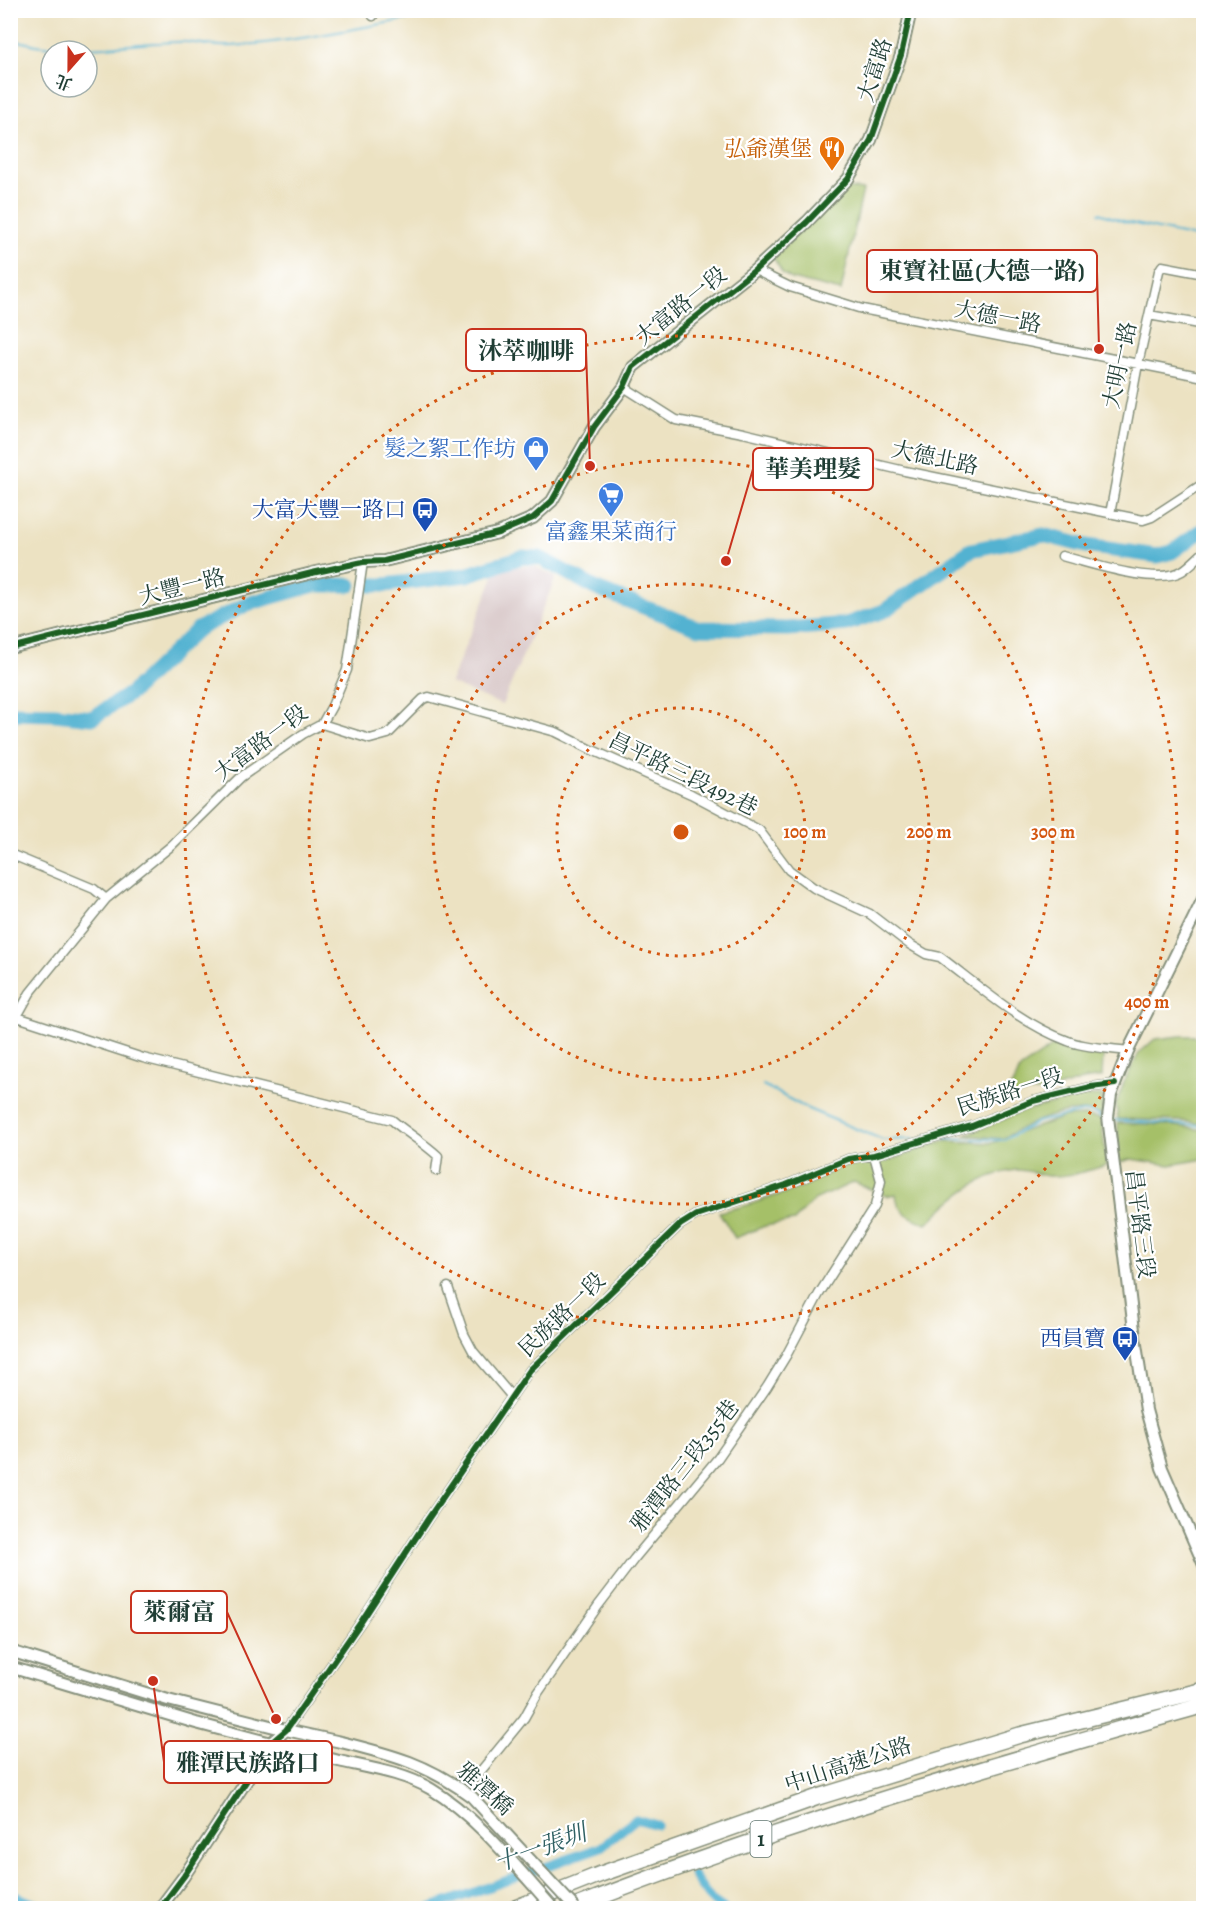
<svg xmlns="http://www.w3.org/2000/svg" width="1214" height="1919" viewBox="0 0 1214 1919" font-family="Alegreya,'Noto Serif TC',serif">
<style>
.industrial{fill:#d2bfc0}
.green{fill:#a5c067;stroke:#627e4e;stroke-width:1.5}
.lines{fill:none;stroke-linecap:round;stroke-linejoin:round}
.stream{stroke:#53b2d1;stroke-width:2}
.canal{stroke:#53b2d1;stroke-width:9}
.river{stroke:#53b2d1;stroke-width:15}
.minor-casing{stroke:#86907b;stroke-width:11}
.tertiary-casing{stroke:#86907b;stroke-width:14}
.motorway-casing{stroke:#86907b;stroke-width:18}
.minor{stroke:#fff;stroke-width:8}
.tertiary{stroke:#fff;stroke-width:10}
.motorway{stroke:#fff;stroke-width:15}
.tertiary-bridge-casing{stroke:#86907b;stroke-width:14;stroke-linecap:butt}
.tertiary-bridge{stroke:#fff;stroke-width:10}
.cycleway-casing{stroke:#fff;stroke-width:10}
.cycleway{stroke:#1b5e20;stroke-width:6}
.ring{fill:none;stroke:#d45610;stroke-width:3;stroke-dasharray:3 6}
.labels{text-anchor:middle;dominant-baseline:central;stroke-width:4.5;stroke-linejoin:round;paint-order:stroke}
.shield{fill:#fff;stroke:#627771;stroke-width:1.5}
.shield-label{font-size:21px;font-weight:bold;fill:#1f3d34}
.street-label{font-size:22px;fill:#1f3d34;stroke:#fff}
.food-label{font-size:22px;fill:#c56008;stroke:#fff;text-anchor:end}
.shop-label{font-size:22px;fill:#366cbe;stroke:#fff;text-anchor:end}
.transit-label{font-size:22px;fill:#164399;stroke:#fff;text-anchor:end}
.water-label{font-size:24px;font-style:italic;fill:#2f6063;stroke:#fff}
.centre{fill:#d45610;stroke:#fff;stroke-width:3}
.ring-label{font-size:18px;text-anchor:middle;font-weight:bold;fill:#d45610;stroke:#fff;stroke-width:4.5;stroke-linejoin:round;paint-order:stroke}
.leader{fill:none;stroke:#c8321e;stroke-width:2}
.callout-dot{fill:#c8321e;stroke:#fff;stroke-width:2}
.callout{fill:#fff;stroke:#c8321e;stroke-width:2}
.callout-label{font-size:24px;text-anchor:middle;font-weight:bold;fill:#1f3d34}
</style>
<rect width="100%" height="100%" fill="#fff"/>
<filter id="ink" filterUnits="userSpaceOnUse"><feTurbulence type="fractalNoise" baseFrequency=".0167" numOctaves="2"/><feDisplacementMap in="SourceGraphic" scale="12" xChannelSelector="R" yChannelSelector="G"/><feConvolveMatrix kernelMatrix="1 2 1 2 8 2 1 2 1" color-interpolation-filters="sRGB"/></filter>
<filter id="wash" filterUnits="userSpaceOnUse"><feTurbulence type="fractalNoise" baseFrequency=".008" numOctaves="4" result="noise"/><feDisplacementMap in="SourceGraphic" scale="24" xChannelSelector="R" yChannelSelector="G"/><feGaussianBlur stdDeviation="1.35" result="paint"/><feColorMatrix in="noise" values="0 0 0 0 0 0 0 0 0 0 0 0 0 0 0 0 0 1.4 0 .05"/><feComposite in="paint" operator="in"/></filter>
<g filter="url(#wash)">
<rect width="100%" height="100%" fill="#ece2c2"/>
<!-- industrial -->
<path class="industrial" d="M 534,566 L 556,577 L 502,705 L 450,683 L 495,574 L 513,567 Z"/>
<!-- green -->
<path class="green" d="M 845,188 L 863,190 L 841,291 L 792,279 L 783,274 L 773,257 Z
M 1181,1036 L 1194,1036 L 1203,1039 L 1203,1124 L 1181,1121 L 1118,1119 L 1116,1104 L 1124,1082 L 1139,1053 L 1155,1039 Z
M 1059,1042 L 1103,1055 L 1102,1077 L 1083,1080 L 1054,1089 L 1004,1097 L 1015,1081 L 1020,1069 Z
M 1086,1096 L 1102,1096 L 1102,1115 C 1070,1103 1032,1121 1004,1138 L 1064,1117 L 1086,1116 L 1101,1119 L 1107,1165 C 1088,1171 1068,1177 1048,1176 C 1038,1175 1027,1169 1016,1170 C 980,1174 951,1199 927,1224 C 911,1218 897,1212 896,1194 L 886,1196 L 854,1182 L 814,1200 L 794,1221 L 765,1226 L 735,1238 L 719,1212 L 748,1205 L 802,1187 L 836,1169 L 866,1160 L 888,1161 L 943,1141 L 992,1143 L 1004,1139 L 966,1135 L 1022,1111 Z
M 1118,1123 L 1170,1125 L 1203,1130 L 1203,1159 L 1170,1165 L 1131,1159 L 1118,1163 Z"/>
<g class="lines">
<!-- stream -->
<path class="stream" d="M 10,38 C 55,55 109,46 155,43 C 165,43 177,41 187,42 C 203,44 216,47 232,46 C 311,41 388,20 467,10
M 1099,213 L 1126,222 L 1204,239
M 763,1085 L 808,1109 L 883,1140 L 915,1139
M 1111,1120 L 1204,1126
M 944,1138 L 1004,1140 L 1037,1122 L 1083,1112 L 1093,1113 L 1105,1119"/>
<!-- canal -->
<path class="canal" d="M 693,1875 L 711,1900 L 723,1908
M 10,1894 L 45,1908
M 430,1908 L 601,1847 L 636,1819 L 657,1825"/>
<!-- river -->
<path class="river" d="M 369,585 L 385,585 L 466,575 L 522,557 L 540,558 L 599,590 L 699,628 L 788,629 L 846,624 L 884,611 L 971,550 L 1043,535 L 1086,546 L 1157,556 L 1172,552 L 1204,529
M 10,713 L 55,714 L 92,718 L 131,693 L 198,629 L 247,604 L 314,585 L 350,585"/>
</g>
</g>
<g filter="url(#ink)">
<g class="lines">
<!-- minor casing -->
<g class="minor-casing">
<path id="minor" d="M 373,16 L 376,10
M 755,270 L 790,287 L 862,309 L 1204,377
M 1149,315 L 1204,325
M 624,387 L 676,420 L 743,433 L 905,471 L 1143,520 L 1152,517 L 1204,483
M 1110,514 L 1138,364 L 1159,271 L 1162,266 L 1204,274
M 1062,556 C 1090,563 1157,586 1182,571 C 1190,566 1197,558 1204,552
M 322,724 L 370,739 L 388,734 L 423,699 L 429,697 L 556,732 L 590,749 L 691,794 L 759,830 L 789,870 L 814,888 L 870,914 L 909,944 L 926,954 L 940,957 C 980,987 1021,1024 1068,1041 C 1085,1048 1110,1048 1128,1051
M 10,854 L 94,889 L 106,899
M 17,1017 L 143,1058 L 392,1120 C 407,1133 423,1142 438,1156 L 436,1171
M 10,1029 L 30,993 L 106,899 L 171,846 L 241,777 L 303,734 L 322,724 L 332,706 L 347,670 L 363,562
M 448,1287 L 464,1334 L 473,1351 L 512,1397
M 286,1730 L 361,1622 L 428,1519 L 530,1370 L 680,1225 L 696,1215 L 786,1185 L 848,1159 L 874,1155 L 972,1126 L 1033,1101 L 1091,1087 L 1115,1084
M 475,1778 L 524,1718 L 538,1693 L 598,1606 L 634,1559 L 718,1458 L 767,1387 L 786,1356 L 819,1294 L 875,1206 L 881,1181 L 874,1155"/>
</g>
<!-- tertiary casing -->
<g class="tertiary-casing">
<path id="tertiary" d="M 10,648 L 312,573 L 363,562 L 384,561 L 498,533 L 533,518 L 552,501 L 594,427 L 624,387 L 633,367 L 755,270 L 807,222 L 848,179 L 871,140 L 901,55 L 911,10
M 1204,897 L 1128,1051 L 1111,1095 L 1108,1117 L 1135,1338 L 1146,1410 L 1162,1468 L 1204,1565
M 10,1651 L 168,1700 L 286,1730 L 341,1742
M 10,1667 L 196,1723 L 339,1761
M 160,1908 L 184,1876 L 272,1742 L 286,1730"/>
</g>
<!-- motorway casing -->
<g class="motorway-casing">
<path id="motorway" d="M 515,1908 L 601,1874 L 818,1797 L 1020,1735 L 1204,1690
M 572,1908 C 778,1826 991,1766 1204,1705"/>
</g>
<!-- minor -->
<use href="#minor" class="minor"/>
<!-- tertiary -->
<use href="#tertiary" class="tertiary"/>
<!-- motorway -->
<use href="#motorway" class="motorway"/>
<!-- tertiary-bridge casing -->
<g class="tertiary-bridge-casing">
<path id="tertiary-bridge" d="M 341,1742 C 393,1755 428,1764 472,1797 L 575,1908
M 339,1761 C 370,1768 404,1773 431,1789 C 478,1817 517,1868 553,1908"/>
</g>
<!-- tertiary-bridge -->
<use href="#tertiary-bridge" class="tertiary-bridge"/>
<!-- cycleway casing -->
<g class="cycleway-casing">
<path id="cycleway" d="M 10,648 L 312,573 L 363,562 L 384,561 L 498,533 L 533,518 L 552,501 L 594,427 L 624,387 L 633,367 L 755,270 L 807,222 L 848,179 L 871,140 L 901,55 L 911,10
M 160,1908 L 184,1876 L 272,1742 L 286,1730 L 361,1622 L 428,1519 L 530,1370 L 680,1225 L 696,1215 L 786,1185 L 848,1159 L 874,1155 L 972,1126 L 1033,1101 L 1091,1087 L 1115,1084"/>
</g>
<!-- cycleway -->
<use href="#cycleway" class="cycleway"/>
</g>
</g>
<!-- distance rings -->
<g class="ring">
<circle cx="681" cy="832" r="124"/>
<circle cx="681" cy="832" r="248"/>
<circle cx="681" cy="832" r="372"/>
<circle cx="681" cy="832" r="496"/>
</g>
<!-- icons -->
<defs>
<g id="restaurant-pin" transform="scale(1.35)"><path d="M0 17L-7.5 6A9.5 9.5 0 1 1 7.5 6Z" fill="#e8710a" stroke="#fff"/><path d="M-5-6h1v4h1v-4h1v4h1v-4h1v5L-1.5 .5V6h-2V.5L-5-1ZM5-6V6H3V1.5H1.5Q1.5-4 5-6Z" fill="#fff"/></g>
<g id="shop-pin" transform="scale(1.35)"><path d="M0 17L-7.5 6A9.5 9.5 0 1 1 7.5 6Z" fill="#3f7fe0" stroke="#fff"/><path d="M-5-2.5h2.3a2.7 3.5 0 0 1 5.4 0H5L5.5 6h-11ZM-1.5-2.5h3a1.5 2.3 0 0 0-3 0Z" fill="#fff"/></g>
<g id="supermarket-pin" transform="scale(1.35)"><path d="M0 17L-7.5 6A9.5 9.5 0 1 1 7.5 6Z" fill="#3f7fe0" stroke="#fff"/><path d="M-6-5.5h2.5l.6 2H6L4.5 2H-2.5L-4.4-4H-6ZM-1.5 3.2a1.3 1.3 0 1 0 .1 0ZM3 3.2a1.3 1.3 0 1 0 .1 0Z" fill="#fff"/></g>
<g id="bus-pin" transform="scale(1.35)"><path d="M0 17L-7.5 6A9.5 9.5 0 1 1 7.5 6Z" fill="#1a4fb4" stroke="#fff"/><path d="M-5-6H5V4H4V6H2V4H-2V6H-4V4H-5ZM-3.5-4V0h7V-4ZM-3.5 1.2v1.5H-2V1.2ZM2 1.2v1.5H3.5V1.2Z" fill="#fff"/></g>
</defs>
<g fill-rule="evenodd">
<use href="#restaurant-pin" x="832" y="149"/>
<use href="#shop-pin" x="536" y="449"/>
<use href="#supermarket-pin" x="611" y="495"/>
<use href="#bus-pin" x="425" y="510"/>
<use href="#bus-pin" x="1125" y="1339"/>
</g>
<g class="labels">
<!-- shield labels -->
<rect class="shield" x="750.5" y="1821" width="21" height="36" rx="4.5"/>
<g class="shield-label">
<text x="761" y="1839">1</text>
</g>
<!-- street labels -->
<g class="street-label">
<text transform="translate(875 70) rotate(-72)">大富路</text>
<text transform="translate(681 306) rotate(-39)">大富路一段</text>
<text transform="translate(998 317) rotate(11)">大德一路</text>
<text transform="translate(1120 365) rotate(-78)">大明一路</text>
<text transform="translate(935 458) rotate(12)">大德北路</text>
<text transform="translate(182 587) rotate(-14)">大豐一路</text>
<text transform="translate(261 743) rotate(-37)">大富路一段</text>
<text transform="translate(683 774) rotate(26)">昌平路三段492巷</text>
<text transform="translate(1010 1092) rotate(-18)">民族路一段</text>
<text transform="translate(1140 1224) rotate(83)">昌平路三段</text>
<text transform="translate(562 1315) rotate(-44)">民族路一段</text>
<text transform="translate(685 1466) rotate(-52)">雅潭路三段355巷</text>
<text transform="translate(848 1765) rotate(-18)">中山高速公路</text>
<text transform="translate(485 1789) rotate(42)">雅潭橋</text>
</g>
<!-- food labels -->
<g class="food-label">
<text x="812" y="149">弘爺漢堡</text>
</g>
<!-- shop labels -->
<g class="shop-label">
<text x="516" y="449">髮之絮工作坊</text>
<text x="611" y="532" text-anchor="middle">富鑫果菜商行</text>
</g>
<!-- transit labels -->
<g class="transit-label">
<text x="406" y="510">大富大豐一路口</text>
<text x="1106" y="1339">西員寶</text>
</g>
<!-- water labels -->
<g class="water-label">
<text transform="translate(540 1848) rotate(-20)">十一張圳</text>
</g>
</g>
<circle cx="681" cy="832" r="9" class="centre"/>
<g class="ring-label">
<text x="805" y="838">100 m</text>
<text x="929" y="838">200 m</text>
<text x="1053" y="838">300 m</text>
<text x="1147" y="1008">400 m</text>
</g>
<!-- callouts -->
<path class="leader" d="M1099 349L1097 271M590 466L586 350M726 561L753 469M276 1719L227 1612M153 1681L164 1762"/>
<g class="callout-dot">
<circle cx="1099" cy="349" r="6"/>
<circle cx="590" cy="466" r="6"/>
<circle cx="726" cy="561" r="6"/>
<circle cx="276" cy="1719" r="6"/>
<circle cx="153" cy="1681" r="6"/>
</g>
<g class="callout">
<rect x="867" y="250" width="230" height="42" rx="6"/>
<rect x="466" y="329" width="120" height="42" rx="6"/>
<rect x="753" y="448" width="120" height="42" rx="6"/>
<rect x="131" y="1591" width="96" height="42" rx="6"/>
<rect x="164" y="1741" width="168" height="42" rx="6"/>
</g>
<g class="callout-label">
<text x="982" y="279">東寶社區(大德一路)</text>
<text x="526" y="359">沐萃咖啡</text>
<text x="813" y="477">華美理髮</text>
<text x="179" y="1620">萊爾富</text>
<text x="248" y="1771">雅潭民族路口</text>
</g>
<!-- margin -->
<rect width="1214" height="1919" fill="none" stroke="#fff" stroke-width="36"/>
<!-- north arrow -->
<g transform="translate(69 69) rotate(201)"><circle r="28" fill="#ffffff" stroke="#a5b1ae" stroke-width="1.5"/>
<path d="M0-4.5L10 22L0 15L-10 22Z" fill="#c8321e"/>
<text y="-9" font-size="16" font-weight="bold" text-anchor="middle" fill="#1f3d34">北</text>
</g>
</svg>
